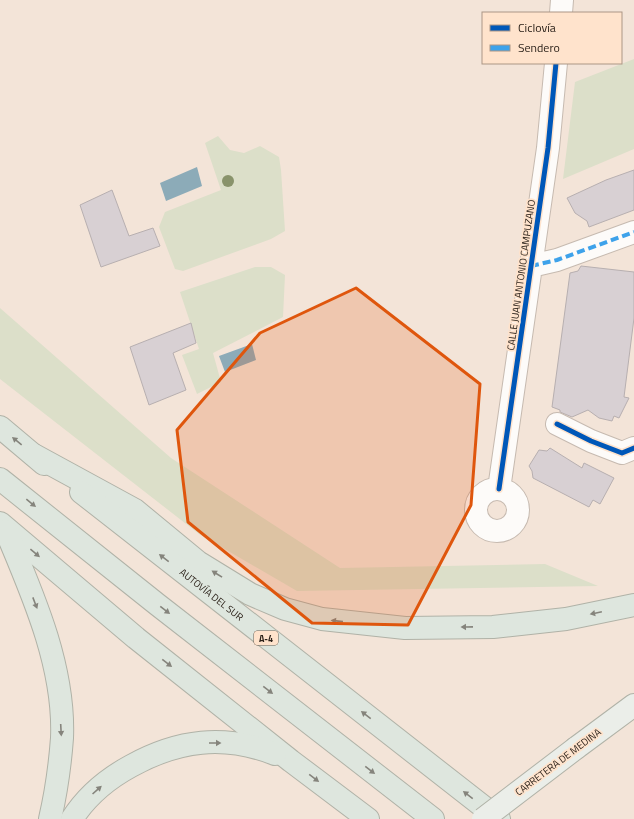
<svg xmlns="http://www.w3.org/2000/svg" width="634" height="819" viewBox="0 0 634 819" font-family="'Titillium Web',sans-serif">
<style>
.green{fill:#dcdfc9}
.water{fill:#8cabb8}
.building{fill:#d8d0d3;stroke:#b7afb0}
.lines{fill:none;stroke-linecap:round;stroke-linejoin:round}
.minor-casing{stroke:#c6bab0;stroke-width:24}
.major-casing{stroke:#b0b2a7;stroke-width:24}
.highway-casing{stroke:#b0b2a7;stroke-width:24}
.minor{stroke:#fdfbf9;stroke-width:22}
.major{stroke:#ebeee9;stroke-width:22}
.highway{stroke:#dee6de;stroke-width:22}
.major-bridge-casing{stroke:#b0b2a7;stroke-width:24;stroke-linecap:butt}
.major-bridge{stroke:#ebeee9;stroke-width:22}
.quiet{stroke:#3ea2ea;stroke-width:4;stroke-dasharray:8 4;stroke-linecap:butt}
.cycleway-casing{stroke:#ffe3cc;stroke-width:8}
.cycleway{stroke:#0057b8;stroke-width:5}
.tree{fill:#89936b}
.oneway{fill:#85847c}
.marked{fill:#df560d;fill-opacity:0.2;stroke:#df560d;stroke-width:3;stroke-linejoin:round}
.labels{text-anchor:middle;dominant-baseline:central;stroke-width:3.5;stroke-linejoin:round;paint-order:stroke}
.shield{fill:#ffe3cc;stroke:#6b5c4f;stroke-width:1}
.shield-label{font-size:9px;font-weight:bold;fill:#2c221a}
.street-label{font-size:10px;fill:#2c221a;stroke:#ffe3cc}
</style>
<rect width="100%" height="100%" fill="#f3e4d8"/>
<!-- green -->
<path class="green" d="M 634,59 L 634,149 L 563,179 L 575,82 Z
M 218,136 L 230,150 L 244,153 L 260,146 L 279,157 L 281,170 L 285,231 L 271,239 L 183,271 L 175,269 L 159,227 L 165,212 L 221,190 L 205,143 Z
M 255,267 L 271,267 L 285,275 L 283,317 L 213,353 L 221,382 L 197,394 L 182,355 L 199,349 L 180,292 Z
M 0,308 L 171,458 L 340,568 L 545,564 L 598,586 L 297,591 L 199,534 L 0,379 Z"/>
<!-- water -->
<path class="water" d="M 197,167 L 202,186 L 166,201 L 160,183 Z
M 252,344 L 256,360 L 225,372 L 219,356 Z"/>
<!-- building -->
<path class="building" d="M 634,170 L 634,210 L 589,227 L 587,221 L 575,213 L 567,198 L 606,180 Z
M 112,190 L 129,236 L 153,228 L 160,246 L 101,267 L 80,205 Z
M 581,266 L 634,272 L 634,318 L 624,397 L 629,398 L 619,418 L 614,416 L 612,421 L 599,418 L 588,410 L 572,417 L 560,412 L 560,410 L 552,407 L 570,273 L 578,271 Z
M 191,323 L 196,343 L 173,353 L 186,390 L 149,405 L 130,347 Z
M 550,448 L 582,468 L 584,463 L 614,478 L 600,504 L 593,500 L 589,507 L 533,478 L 532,471 L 529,466 L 539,450 L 547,451 Z"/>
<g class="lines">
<!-- minor casing -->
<g class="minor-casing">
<path id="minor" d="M 561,13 L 562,0
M 531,266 L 557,260 L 634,232
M 557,424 L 591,441 L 622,453 L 634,448
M476 510a21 21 0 1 1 42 0a21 21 0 1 1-42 0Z
M 499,489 L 548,148 L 556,63"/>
</g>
<!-- major casing -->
<g class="major-casing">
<path id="major" d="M 576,748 L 634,705"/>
</g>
<!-- highway casing -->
<g class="highway-casing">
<g id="highway">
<path d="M 0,427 L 44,464"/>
<path d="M 34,455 L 135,510 L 198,562 L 250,594 L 285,609 L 322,619 L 405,628 L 493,627 L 566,619 L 634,605"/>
<path d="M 0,479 L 158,605 L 433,819"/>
<path id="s1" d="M 81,492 L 499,819"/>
<path d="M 0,523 L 136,638 L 291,761 L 368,819"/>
<path d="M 6,531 C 33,595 65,667 62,738 C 60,765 56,793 50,819"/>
<path d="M 72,819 C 86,797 107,779 131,766 C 178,740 224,734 275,754"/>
</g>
</g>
<!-- minor -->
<use href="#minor" class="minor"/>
<!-- major -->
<use href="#major" class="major"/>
<!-- highway -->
<use href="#highway" class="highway"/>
<!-- major-bridge casing -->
<g class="major-bridge-casing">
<path id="major-bridge" d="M 483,819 L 576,748"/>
</g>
<!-- major-bridge -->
<use href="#major-bridge" class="major-bridge"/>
<!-- quiet -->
<path class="quiet" d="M 531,266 L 557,260 L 634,232"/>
<!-- cycleway casing -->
<g class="cycleway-casing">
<path id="cycleway" d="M 557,424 L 591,441 L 622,453 L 634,448
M 499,489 L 548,148 L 556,63"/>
</g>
<!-- cycleway -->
<use href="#cycleway" class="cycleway"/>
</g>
<!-- trees -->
<circle class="tree" cx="228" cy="181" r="6"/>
<!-- one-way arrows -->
<defs><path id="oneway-solid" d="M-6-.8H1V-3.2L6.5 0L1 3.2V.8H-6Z"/></defs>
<g class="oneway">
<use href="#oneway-solid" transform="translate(17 441) rotate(-141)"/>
<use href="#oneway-solid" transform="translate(31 503) rotate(39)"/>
<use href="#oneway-solid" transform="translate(35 553) rotate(40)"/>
<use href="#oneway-solid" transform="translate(164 558) rotate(-142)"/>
<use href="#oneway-solid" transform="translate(217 574) rotate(-148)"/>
<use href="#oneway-solid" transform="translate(35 603) rotate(69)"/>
<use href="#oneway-solid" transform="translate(165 610) rotate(38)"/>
<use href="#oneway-solid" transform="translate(596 613) rotate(168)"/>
<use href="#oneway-solid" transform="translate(337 621) rotate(-174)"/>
<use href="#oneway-solid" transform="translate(467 627) rotate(179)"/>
<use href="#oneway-solid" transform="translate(167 663) rotate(38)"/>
<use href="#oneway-solid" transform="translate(268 690) rotate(38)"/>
<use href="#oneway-solid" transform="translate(366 715) rotate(-142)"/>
<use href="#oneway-solid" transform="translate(61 730) rotate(87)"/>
<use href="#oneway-solid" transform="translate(215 743)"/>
<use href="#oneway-solid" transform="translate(370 770) rotate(38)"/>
<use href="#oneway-solid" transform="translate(314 778) rotate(37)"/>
<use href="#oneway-solid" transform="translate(97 790) rotate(-42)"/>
<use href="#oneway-solid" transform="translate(468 795) rotate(-142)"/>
</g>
<!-- marked area -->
<path class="marked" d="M 356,288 L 480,384 L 471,505 L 408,625 L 312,623 L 188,522 L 177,430 L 260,333 Z"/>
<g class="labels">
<!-- shield labels -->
<rect class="shield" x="254" y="631" width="24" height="14" rx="3"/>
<g class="shield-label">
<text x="266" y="638">A-4</text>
</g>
<!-- street labels -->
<g class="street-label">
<text transform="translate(521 275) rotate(-82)">CALLE JUAN ANTONIO CAMPUZANO</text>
<text stroke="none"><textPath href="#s1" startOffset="166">AUTOVÍA DEL SUR</textPath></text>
<text transform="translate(558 762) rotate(-37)">CARRETERA DE MEDINA</text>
</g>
</g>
<!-- legend -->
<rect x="482" y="12" width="140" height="52" fill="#ffe3cc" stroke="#ab9685"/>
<rect x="490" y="25" width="20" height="6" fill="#0057b8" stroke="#ab9685"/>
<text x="518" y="32" font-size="12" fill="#2c221a">Ciclovía</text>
<rect x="490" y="45" width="20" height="6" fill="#3ea2ea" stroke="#ab9685"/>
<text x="518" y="52" font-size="12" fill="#2c221a">Sendero</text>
</svg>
